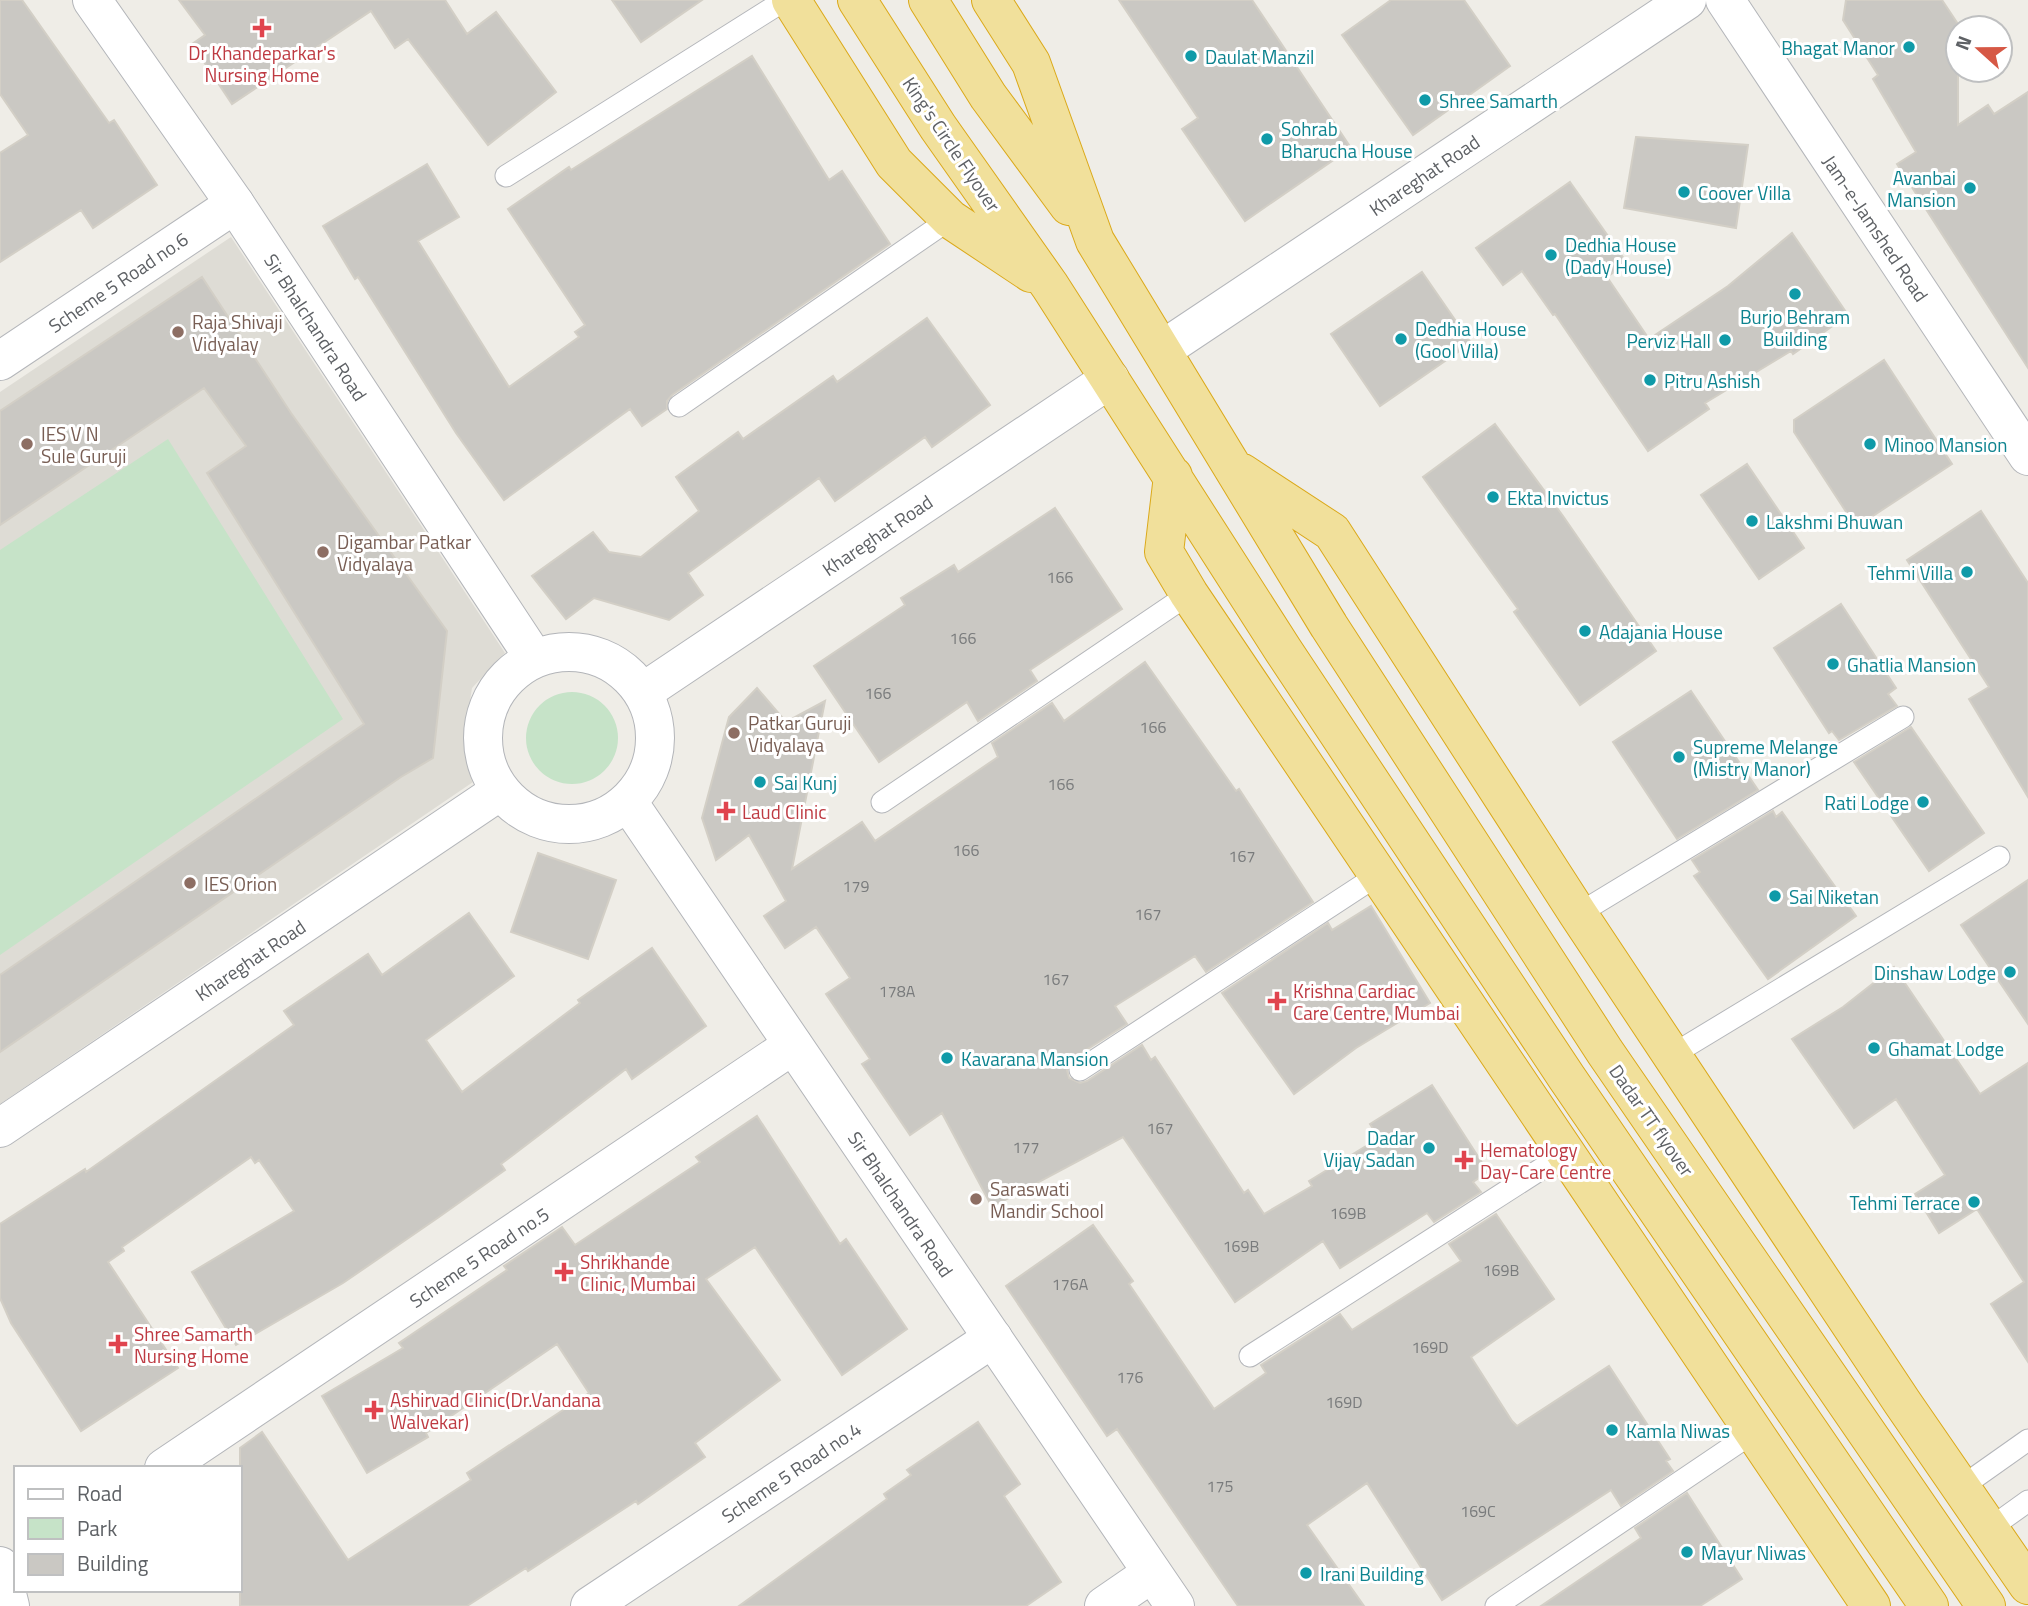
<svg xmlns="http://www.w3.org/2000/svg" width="2028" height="1606" viewBox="0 0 2028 1606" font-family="'Titillium Web',sans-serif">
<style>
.education{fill:#dedcd5}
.green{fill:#c6e3c8}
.building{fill:#cac8c3;stroke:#d3cfc6;stroke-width:2}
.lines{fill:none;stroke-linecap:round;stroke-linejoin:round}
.lane-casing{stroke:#b4b6ba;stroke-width:23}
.street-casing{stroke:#b4b6ba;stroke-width:40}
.secondary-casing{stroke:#b3b5b9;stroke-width:40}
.highway-casing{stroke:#dba91a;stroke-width:40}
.lane{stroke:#fff;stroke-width:21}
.street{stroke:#fff;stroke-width:38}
.secondary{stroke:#fff;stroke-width:38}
.highway{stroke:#f1e09b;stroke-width:38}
.health-dot{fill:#e0444e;stroke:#fff;stroke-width:2.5}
.culture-dot{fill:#0f9aa8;stroke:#fff;stroke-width:2.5}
.education-dot{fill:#8d6e63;stroke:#fff;stroke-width:2.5}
.labels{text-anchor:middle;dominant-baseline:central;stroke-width:6;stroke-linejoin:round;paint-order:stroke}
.number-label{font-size:16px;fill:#797b7c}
.culture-label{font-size:19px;fill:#0d838f;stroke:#fff;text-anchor:start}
.health-label{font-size:19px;fill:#be3a42;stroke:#fff;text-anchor:start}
.street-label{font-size:19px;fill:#5e6165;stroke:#fff}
.education-label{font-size:19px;fill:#785e54;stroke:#fff;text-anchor:start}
</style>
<rect width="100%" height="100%" fill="#efede7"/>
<!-- education -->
<path class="education" d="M 231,237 L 505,653 L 472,688 L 467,720 L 467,757 L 476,780 L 0,1104 L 0,392 Z"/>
<!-- green -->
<path class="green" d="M 168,439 L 343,719 L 0,955 L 0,550 Z
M526 738a46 46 0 1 1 92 0a46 46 0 1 1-92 0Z"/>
<!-- building -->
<path class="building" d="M 0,0 L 22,0 L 109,123 L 114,120 L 157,185 L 93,228 L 81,210 L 0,262 L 0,153 L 28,135 L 0,94 Z
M 179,0 L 445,0 L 467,34 L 496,12 L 556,92 L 488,145 L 408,39 L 395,48 L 371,11 L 232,104 L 192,44 L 205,35 Z
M 612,0 L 702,0 L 641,42 Z
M 1119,0 L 1252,0 L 1351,148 L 1245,221 L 1182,129 L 1198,118 Z
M 1391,0 L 1464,0 L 1510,66 L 1413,135 L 1342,35 Z
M 1846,0 L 1942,0 L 1958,24 L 1958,125 L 1988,105 L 1994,114 L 2028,92 L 2028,368 L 1897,164 L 1916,152 L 1873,79 L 1878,75 L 1843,20 Z
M 752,56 L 829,180 L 842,171 L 890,244 L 672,395 L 667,401 L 667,409 L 642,426 L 630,409 L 504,500 L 456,433 L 358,277 L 355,279 L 323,226 L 427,164 L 459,217 L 418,241 L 509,387 L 579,337 L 575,332 L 585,325 L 508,209 L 569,167 L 571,170 Z
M 1636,137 L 1748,145 L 1736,228 L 1624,208 Z
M 1570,182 L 1627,263 L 1607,277 L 1649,339 L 1728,286 L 1792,233 L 1848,315 L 1793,354 L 1791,351 L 1705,403 L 1709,409 L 1648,451 L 1555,314 L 1553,315 L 1522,271 L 1503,285 L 1476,248 Z
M 1422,272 L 1471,343 L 1380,406 L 1331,334 Z
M 202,277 L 291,413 L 447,631 L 433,758 L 401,777 L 0,1052 L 0,975 L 364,724 L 207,473 L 246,446 L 204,388 L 0,525 L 0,411 Z
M 927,318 L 990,405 L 932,447 L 925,437 L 835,501 L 819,478 L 688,573 L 703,595 L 669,620 L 594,598 L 566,619 L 532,576 L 593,532 L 609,552 L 641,557 L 699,511 L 676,477 L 738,432 L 743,439 L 833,376 L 837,382 Z
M 1884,360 L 1952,464 L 1856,527 L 1794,432 L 1794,420 Z
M 1495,424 L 1563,516 L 1656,651 L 1580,705 L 1514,612 L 1518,609 L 1423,477 Z
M 1747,464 L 1804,548 L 1759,579 L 1701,495 Z
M 1055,508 L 1122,609 L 1030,670 L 1037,681 L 978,721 L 967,702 L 879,762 L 814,666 L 905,605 L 901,598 L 954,565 L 958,572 Z
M 1981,511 L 2028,583 L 2028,797 L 1969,699 L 1989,687 L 1907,560 Z
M 1841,604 L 1896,688 L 1888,694 L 1897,706 L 1839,740 L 1832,731 L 1829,733 L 1774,648 Z
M 1145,662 L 1236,791 L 1239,789 L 1313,902 L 1206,972 L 1195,956 L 1115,1006 L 1127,1024 L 1072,1059 L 1067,1070 L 1069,1078 L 1080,1083 L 1087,1081 L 1142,1045 L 1151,1060 L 1155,1057 L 1244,1193 L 1248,1190 L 1264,1214 L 1312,1186 L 1309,1181 L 1379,1138 L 1370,1124 L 1432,1085 L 1488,1172 L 1473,1182 L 1481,1192 L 1434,1222 L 1427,1213 L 1340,1268 L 1323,1241 L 1235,1302 L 1123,1137 L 992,1207 L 942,1113 L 910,1135 L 862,1064 L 870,1059 L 826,994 L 850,978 L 816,927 L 785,948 L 764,916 L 786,901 L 749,835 L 716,860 L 702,818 L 729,717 L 757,688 L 786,722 L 825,701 L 792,869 L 862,822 L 875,841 L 998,757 L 992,743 L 1052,703 L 1064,721 Z
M 1691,691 L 1758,790 L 1677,839 L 1613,742 Z
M 1911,727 L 1984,833 L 1929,871 L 1854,762 Z
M 1773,811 L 1776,817 L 1782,812 L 1856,916 L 1768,979 L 1694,876 L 1700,872 L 1692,860 Z
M 538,853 L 616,880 L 588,959 L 511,932 Z
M 2028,880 L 2028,1024 L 1961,925 Z
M 1371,906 L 1430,1003 L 1356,1048 L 1294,1094 L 1222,993 L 1328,923 L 1332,930 Z
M 469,913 L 514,976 L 426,1040 L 462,1092 L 580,1003 L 578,1000 L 652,948 L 706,1026 L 632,1079 L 626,1069 L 501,1164 L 505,1170 L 439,1217 L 343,1283 L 236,1345 L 192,1272 L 294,1211 L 259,1160 L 255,1163 L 251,1157 L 122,1247 L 124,1251 L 108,1262 L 178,1368 L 81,1431 L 11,1323 L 0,1298 L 0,1224 L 85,1169 L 86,1172 L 294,1025 L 284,1011 L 368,954 L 382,975 Z
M 1894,967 L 1980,1094 L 2028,1063 L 2028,1362 L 1991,1304 L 2024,1282 L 1977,1209 L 1939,1233 L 1915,1194 L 1945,1175 L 1896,1099 L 1854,1128 L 1792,1039 L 1843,1007 Z
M 757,1116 L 840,1244 L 846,1239 L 907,1329 L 842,1375 L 755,1247 L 706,1279 L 780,1380 L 695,1443 L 705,1457 L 638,1504 L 636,1501 L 528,1571 L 526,1568 L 467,1606 L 240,1606 L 240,1448 L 262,1432 L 348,1560 L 471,1480 L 467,1473 L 589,1393 L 557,1344 L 426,1433 L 428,1437 L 367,1473 L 322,1396 L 403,1348 L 399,1343 L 507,1270 L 504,1266 L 562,1227 L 575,1245 L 700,1162 L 696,1157 Z
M 1496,1214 L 1554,1299 L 1471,1357 L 1512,1421 L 1517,1426 L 1609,1366 L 1670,1459 L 1666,1461 L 1673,1471 L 1621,1506 L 1611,1490 L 1442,1600 L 1367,1483 L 1307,1525 L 1364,1606 L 1238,1606 L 1117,1429 L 1107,1436 L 1006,1286 L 1093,1225 L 1133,1281 L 1129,1284 L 1214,1409 L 1266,1373 L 1261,1365 L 1340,1314 L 1352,1330 L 1461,1261 L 1449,1244 Z
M 978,1422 L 1020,1484 L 1004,1496 L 1061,1582 L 1026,1606 L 739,1606 L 887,1499 L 884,1494 L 911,1475 L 907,1470 Z
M 1687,1493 L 1742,1579 L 1700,1606 L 1541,1606 L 1641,1538 L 1635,1528 Z"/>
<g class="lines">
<!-- lane casing -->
<g class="lane-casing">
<path id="lane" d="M 506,176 L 785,0
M 679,406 L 950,219
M 882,802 L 1189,594
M 1578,914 L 1903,717
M 1672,1055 L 1999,857
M 1080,1070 L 1378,875
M 1250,1356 L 1566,1153
M 1960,1488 L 2028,1440
M 1989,1529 L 2028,1501
M 1496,1606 L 1754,1432"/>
</g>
<!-- street casing -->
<g class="street-casing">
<path id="street" d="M 1725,0 L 2028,456
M 1162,350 L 1687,0
M 0,361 L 235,204
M 643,692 L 1110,379
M 0,1128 L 500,791
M 164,1468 L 793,1045
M 590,1606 L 993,1338
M 1104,1606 L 1152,1573"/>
</g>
<!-- secondary casing -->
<g class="secondary-casing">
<path id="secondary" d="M 92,0 L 235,204 L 534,658
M483 738a86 86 0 1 1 172 0a86 86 0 1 1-172 0Z
M 628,802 L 1175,1606
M 0,1566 L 10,1606"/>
</g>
<!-- highway casing -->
<g class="highway-casing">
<path id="highway" d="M 791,0 L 894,163 L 950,219 L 1031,273
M 857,0 L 938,127 L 1050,286 L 1283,650 L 1567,1078 L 1929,1606
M 928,0 L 988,96 L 1069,206
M 991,0 L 1031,63 L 1095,241 L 1329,626 L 1605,1052 L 1986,1606
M 1242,473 L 1332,532 L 1578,914 L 1902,1402 L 2028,1585
M 1173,476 L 1164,552 L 1189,594 L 1871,1606"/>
</g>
<!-- lane -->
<use href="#lane" class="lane"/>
<!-- street -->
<use href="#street" class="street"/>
<!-- secondary -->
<use href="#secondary" class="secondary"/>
<!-- highway -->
<use href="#highway" class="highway"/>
</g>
<!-- markers -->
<g class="health-dot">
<path d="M258.5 17.5h7v7h7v7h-7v7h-7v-7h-7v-7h7z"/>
<path d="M722.5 800.5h7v7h7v7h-7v7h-7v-7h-7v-7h7z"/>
<path d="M1273.5 990.5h7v7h7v7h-7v7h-7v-7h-7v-7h7z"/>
<path d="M1460.5 1149.5h7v7h7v7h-7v7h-7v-7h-7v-7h7z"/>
<path d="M560.5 1261.5h7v7h7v7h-7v7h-7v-7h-7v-7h7z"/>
<path d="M114.5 1333.5h7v7h7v7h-7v7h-7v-7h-7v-7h7z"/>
<path d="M370.5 1399.5h7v7h7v7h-7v7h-7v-7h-7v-7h7z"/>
</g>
<g class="culture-dot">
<circle cx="1909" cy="47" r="7"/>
<circle cx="1191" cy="56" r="7"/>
<circle cx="1425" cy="100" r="7"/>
<circle cx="1267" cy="139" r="7"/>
<circle cx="1970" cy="188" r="7"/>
<circle cx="1684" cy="192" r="7"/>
<circle cx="1551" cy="255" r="7"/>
<circle cx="1795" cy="294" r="7"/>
<circle cx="1401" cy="339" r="7"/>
<circle cx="1725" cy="340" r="7"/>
<circle cx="1650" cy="380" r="7"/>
<circle cx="1870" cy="444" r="7"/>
<circle cx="1493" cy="497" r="7"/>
<circle cx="1752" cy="521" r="7"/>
<circle cx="1967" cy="572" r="7"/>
<circle cx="1585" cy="631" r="7"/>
<circle cx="1833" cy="664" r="7"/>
<circle cx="1679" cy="757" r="7"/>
<circle cx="760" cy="782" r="7"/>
<circle cx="1923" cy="802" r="7"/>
<circle cx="1775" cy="896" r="7"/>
<circle cx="2010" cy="972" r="7"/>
<circle cx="1874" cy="1048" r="7"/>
<circle cx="947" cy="1058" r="7"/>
<circle cx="1429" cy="1148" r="7"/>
<circle cx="1974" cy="1202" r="7"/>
<circle cx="1612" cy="1430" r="7"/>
<circle cx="1687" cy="1552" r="7"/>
<circle cx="1306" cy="1573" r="7"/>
</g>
<g class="education-dot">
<circle cx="178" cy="332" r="7"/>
<circle cx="27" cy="444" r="7"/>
<circle cx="323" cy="552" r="7"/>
<circle cx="734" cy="733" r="7"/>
<circle cx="190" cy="883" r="7"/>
<circle cx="976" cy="1199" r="7"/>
</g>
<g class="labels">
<!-- number labels -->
<g class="number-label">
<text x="1060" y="577">166</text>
<text x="963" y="638">166</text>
<text x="878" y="693">166</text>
<text x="1153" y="727">166</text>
<text x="1061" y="784">166</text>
<text x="966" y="850">166</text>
<text x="1242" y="856">167</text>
<text x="856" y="886">179</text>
<text x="1148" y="914">167</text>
<text x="1056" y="979">167</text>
<text x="897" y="991">178A</text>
<text x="1160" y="1128">167</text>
<text x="1026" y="1147">177</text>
<text x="1348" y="1213">169B</text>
<text x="1241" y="1246">169B</text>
<text x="1501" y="1270">169B</text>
<text x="1070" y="1284">176A</text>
<text x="1430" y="1347">169D</text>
<text x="1130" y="1377">176</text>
<text x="1344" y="1402">169D</text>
<text x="1220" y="1486">175</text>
<text x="1478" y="1511">169C</text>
</g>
<!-- culture labels -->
<g class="culture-label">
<text x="1895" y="47" text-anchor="end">Bhagat Manor</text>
<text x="1205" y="56">Daulat Manzil</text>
<text x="1439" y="100">Shree Samarth</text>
<text x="1281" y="128">Sohrab<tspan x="1281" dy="22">Bharucha House</tspan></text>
<text x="1956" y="177" text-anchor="end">Avanbai<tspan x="1956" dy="22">Mansion</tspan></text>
<text x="1698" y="192">Coover Villa</text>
<text x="1565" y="244">Dedhia House<tspan x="1565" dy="22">(Dady House)</tspan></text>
<text x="1795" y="316" text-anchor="middle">Burjo Behram<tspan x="1795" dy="22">Building</tspan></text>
<text x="1415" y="328">Dedhia House<tspan x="1415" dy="22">(Gool Villa)</tspan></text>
<text x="1711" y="340" text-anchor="end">Perviz Hall</text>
<text x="1664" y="380">Pitru Ashish</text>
<text x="1884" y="444">Minoo Mansion</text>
<text x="1507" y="497">Ekta Invictus</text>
<text x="1766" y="521">Lakshmi Bhuwan</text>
<text x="1953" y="572" text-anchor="end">Tehmi Villa</text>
<text x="1599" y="631">Adajania House</text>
<text x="1847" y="664">Ghatlia Mansion</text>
<text x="1693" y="746">Supreme Melange<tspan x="1693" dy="22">(Mistry Manor)</tspan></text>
<text x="774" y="782">Sai Kunj</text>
<text x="1909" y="802" text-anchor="end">Rati Lodge</text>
<text x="1789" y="896">Sai Niketan</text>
<text x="1996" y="972" text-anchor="end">Dinshaw Lodge</text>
<text x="1888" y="1048">Ghamat Lodge</text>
<text x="961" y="1058">Kavarana Mansion</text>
<text x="1415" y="1137" text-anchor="end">Dadar<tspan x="1415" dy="22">Vijay Sadan</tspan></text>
<text x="1960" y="1202" text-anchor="end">Tehmi Terrace</text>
<text x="1626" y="1430">Kamla Niwas</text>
<text x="1701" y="1552">Mayur Niwas</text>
<text x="1320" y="1573">Irani Building</text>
</g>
<!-- health labels -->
<g class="health-label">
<text x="262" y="52" text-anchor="middle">Dr Khandeparkar's<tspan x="262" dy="22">Nursing Home</tspan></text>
<text x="742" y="811">Laud Clinic</text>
<text x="1293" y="990">Krishna Cardiac<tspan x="1293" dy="22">Care Centre, Mumbai</tspan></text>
<text x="1480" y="1149">Hematology<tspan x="1480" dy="22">Day-Care Centre</tspan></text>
<text x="580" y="1261">Shrikhande<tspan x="580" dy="22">Clinic, Mumbai</tspan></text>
<text x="134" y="1333">Shree Samarth<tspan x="134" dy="22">Nursing Home</tspan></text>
<text x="390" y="1399">Ashirvad Clinic(Dr.Vandana<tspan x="390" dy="22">Walvekar)</tspan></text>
</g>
<!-- street labels -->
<g class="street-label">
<text transform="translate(952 144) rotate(56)">King's Circle Flyover</text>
<text transform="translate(1424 175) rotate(-34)">Khareghat Road</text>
<text transform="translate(1876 228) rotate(56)">Jam-e-Jamshed Road</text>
<text transform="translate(118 282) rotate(-34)">Scheme 5 Road no.6</text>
<text transform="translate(316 327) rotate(57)">Sir Bhalchandra Road</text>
<text transform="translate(877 535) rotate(-34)">Khareghat Road</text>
<text transform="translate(250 960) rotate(-34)">Khareghat Road</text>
<text transform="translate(1652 1120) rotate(55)">Dadar TT flyover</text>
<text transform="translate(901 1204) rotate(56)">Sir Bhalchandra Road</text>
<text transform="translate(479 1257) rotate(-34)">Scheme 5 Road no.5</text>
<text transform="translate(791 1472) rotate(-34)">Scheme 5 Road no.4</text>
</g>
<!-- education labels -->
<g class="education-label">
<text x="192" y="321">Raja Shivaji<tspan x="192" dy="22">Vidyalay</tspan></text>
<text x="41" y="433">IES V N<tspan x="41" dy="22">Sule Guruji</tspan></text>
<text x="337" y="541">Digambar Patkar<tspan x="337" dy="22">Vidyalaya</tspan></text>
<text x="748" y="722">Patkar Guruji<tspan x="748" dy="22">Vidyalaya</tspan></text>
<text x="204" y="883">IES Orion</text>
<text x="990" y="1188">Saraswati<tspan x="990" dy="22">Mandir School</tspan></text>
</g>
</g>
<!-- legend -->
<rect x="14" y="1466" width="228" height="126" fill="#ffffff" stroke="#bfc0c1" stroke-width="2"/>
<rect x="28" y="1489" width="35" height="10" fill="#ffffff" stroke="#bfc0c1" stroke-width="2"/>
<text x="77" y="1501" font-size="21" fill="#5e6165">Road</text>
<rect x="28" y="1518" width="35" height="21" fill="#c6e3c8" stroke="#bfc0c1" stroke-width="2"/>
<text x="77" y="1536" font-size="21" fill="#5e6165">Park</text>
<rect x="28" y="1554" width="35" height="21" fill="#cac8c3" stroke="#bfc0c1" stroke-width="2"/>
<text x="77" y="1571" font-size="21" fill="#5e6165">Building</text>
<!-- north arrow -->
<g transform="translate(1979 49) rotate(291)"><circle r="33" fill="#ffffff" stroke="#bfc0c1" stroke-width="2"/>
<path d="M0-5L12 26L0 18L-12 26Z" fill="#d65845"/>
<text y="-10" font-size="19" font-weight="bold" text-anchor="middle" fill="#5e6165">N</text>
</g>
</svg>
